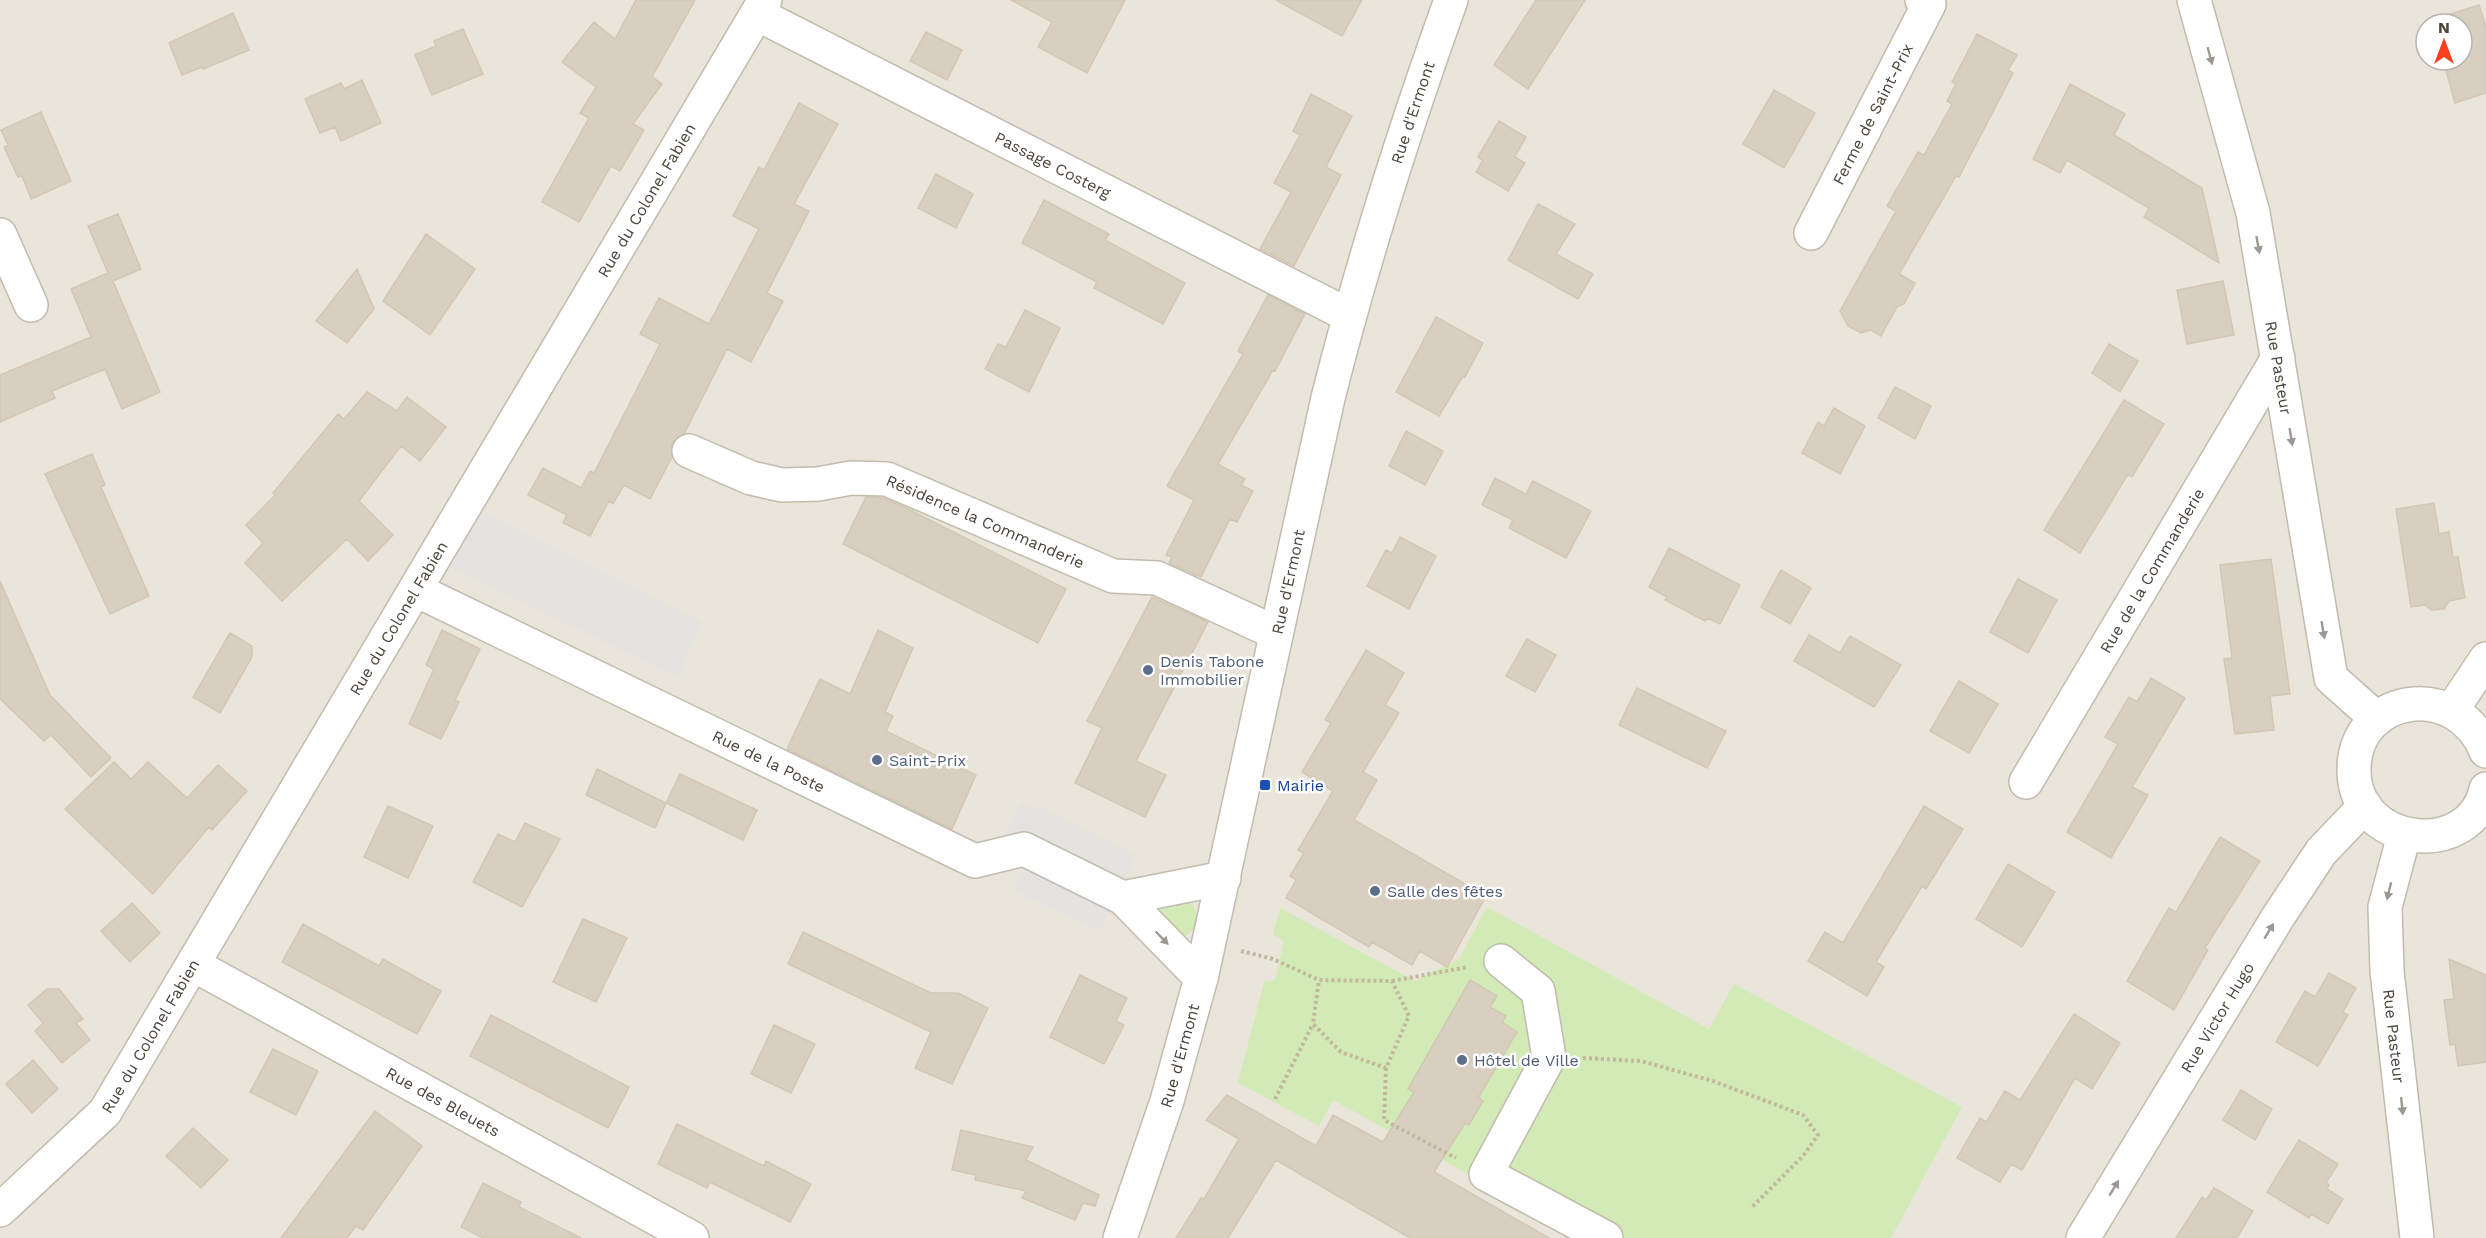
<svg xmlns="http://www.w3.org/2000/svg" width="2486" height="1238" viewBox="0 0 2486 1238" font-family="'Work Sans',sans-serif">
<style>
.residential{fill:#eae5da;fill-rule:evenodd}
.green{fill:#d2eab5}
.parking{fill:#e5e3e0}
.building{fill:#d8cfc1;stroke:#d3c7b4;stroke-width:1.5}
.lines{fill:none;stroke-linecap:round;stroke-linejoin:round}
.minor-casing{stroke:#c2bbae;stroke-width:36}
.path{stroke:#c4b79f;stroke-width:4;stroke-dasharray:3 3;stroke-linecap:butt}
.minor{stroke:#fff;stroke-width:33}
.oneway{fill:#9c9892}
.service-dot{fill:#5c6f8a;stroke:#fff;stroke-width:2}
.transit-dot{fill:#1a4fb4;stroke:#fff;stroke-width:2}
.labels{text-anchor:middle;dominant-baseline:central;stroke-width:5;stroke-linejoin:round;paint-order:stroke}
.street-label{font-size:16px;fill:#4b4439;stroke:#fff}
.service-label{font-size:16px;fill:#4e5e75;stroke:#fff;text-anchor:start}
.transit-label{font-size:16px;fill:#164399;stroke:#fff;text-anchor:start}
</style>
<rect width="100%" height="100%" fill="#f6f3ec"/>
<!-- residential -->
<path class="residential" d="M 0,0 L 2486,0 L 2486,1238 L 0,1238 ZM 2426,24 L 2462,24 L 2462,60 L 2426,60 Z"/>
<!-- green -->
<path class="green" d="M 1186,899 C 1202,911 1201,929 1183,937 L 1159,912 L 1162,906 Z
M 1487,907 L 1709,1029 L 1734,984 L 1962,1107 L 1891,1238 L 1586,1238 L 1333,1100 L 1319,1126 L 1238,1083 L 1264,982 L 1275,980 L 1284,942 L 1273,934 L 1280,908 L 1415,981 L 1459,959 Z"/>
<!-- parking -->
<path class="parking" d="M 480,511 L 703,621 L 678,678 L 450,567 Z
M 1021,801 L 1036,810 L 1039,805 L 1137,854 L 1126,879 L 1034,835 L 1002,838 Z
M 1023,866 L 1111,908 L 1099,932 L 1012,890 Z"/>
<!-- building -->
<path class="building" d="M 636,0 L 695,0 L 652,77 L 662,84 L 633,124 L 644,130 L 620,171 L 611,166 L 579,222 L 542,202 L 589,118 L 580,113 L 596,87 L 562,62 L 594,22 L 615,39 Z
M 1011,0 L 1125,0 L 1087,73 L 1038,47 L 1052,22 Z
M 1276,0 L 1362,0 L 1342,36 Z
M 1536,0 L 1585,0 L 1528,89 L 1494,65 Z
M 2479,5 L 2486,27 L 2486,93 L 2455,103 L 2443,60 L 2462,60 L 2462,24 L 2432,24 L 2431,20 Z
M 233,13 L 249,50 L 203,69 L 202,67 L 182,75 L 169,43 Z
M 463,29 L 483,74 L 432,95 L 415,55 L 436,46 L 434,41 Z
M 926,32 L 962,50 L 947,80 L 910,61 Z
M 1977,34 L 2017,55 L 2008,70 L 2013,73 L 1959,177 L 1956,176 L 1899,274 L 1915,283 L 1904,304 L 1897,307 L 1881,336 L 1871,330 L 1861,333 L 1848,326 L 1840,311 L 1896,211 L 1887,206 L 1918,152 L 1924,155 L 1952,104 L 1947,101 L 1956,84 L 1952,82 Z
M 362,80 L 381,123 L 341,141 L 335,127 L 320,133 L 305,99 L 341,83 L 344,89 Z
M 2070,84 L 2125,114 L 2114,135 L 2202,188 L 2219,263 L 2144,217 L 2149,208 L 2067,160 L 2060,173 L 2033,159 Z
M 1774,90 L 1815,113 L 1784,168 L 1743,144 Z
M 1311,94 L 1352,116 L 1326,167 L 1341,175 L 1294,266 L 1260,249 L 1291,192 L 1274,183 L 1300,135 L 1293,131 Z
M 799,103 L 838,124 L 794,204 L 809,211 L 767,293 L 783,301 L 751,362 L 727,349 L 684,434 L 672,443 L 672,457 L 650,499 L 624,485 L 613,504 L 609,501 L 590,536 L 563,523 L 567,515 L 528,495 L 543,468 L 581,488 L 590,471 L 594,473 L 660,344 L 640,334 L 659,298 L 709,324 L 759,229 L 733,216 L 759,167 L 764,170 Z
M 41,112 L 71,181 L 31,199 L 22,176 L 18,177 L 4,147 L 8,145 L 1,130 Z
M 1499,121 L 1526,137 L 1515,157 L 1525,163 L 1508,191 L 1476,172 L 1483,160 L 1478,157 Z
M 936,174 L 973,194 L 956,228 L 918,208 Z
M 1044,200 L 1109,234 L 1105,240 L 1185,283 L 1163,324 L 1094,288 L 1097,282 L 1022,243 Z
M 1538,204 L 1575,224 L 1556,254 L 1593,274 L 1578,299 L 1508,260 Z
M 118,214 L 141,269 L 113,281 L 160,392 L 122,409 L 105,369 L 52,391 L 55,398 L 0,422 L 0,375 L 91,337 L 71,289 L 108,273 L 88,226 Z
M 426,234 L 475,269 L 430,335 L 383,301 Z
M 357,269 L 374,309 L 347,343 L 316,321 Z
M 2223,281 L 2234,335 L 2187,344 L 2177,290 Z
M 1268,295 L 1305,314 L 1275,371 L 1273,370 L 1218,464 L 1245,479 L 1241,485 L 1253,491 L 1237,522 L 1230,519 L 1201,577 L 1169,563 L 1172,557 L 1166,555 L 1194,500 L 1167,486 L 1243,354 L 1238,351 Z
M 1025,310 L 1060,328 L 1029,392 L 985,369 L 998,344 L 1006,347 Z
M 1436,317 L 1483,343 L 1465,377 L 1463,376 L 1439,416 L 1396,392 Z
M 2109,344 L 2138,361 L 2120,392 L 2092,373 Z
M 1895,387 L 1931,406 L 1915,439 L 1878,418 Z
M 367,392 L 397,411 L 407,397 L 446,427 L 420,461 L 401,446 L 359,501 L 393,535 L 368,561 L 347,539 L 282,601 L 245,563 L 263,543 L 246,525 L 275,495 L 273,493 L 338,414 L 344,419 Z
M 2124,400 L 2164,424 L 2132,477 L 2128,474 L 2080,553 L 2044,530 Z
M 1834,408 L 1865,426 L 1840,474 L 1802,453 L 1818,422 L 1824,426 Z
M 1406,431 L 1443,451 L 1425,485 L 1389,466 Z
M 92,454 L 105,485 L 101,487 L 149,596 L 110,614 L 45,474 Z
M 1495,478 L 1526,494 L 1533,481 L 1591,511 L 1566,558 L 1509,528 L 1513,520 L 1482,505 Z
M 866,497 L 883,498 L 906,508 L 1066,589 L 1038,643 L 843,544 Z
M 2434,503 L 2439,534 L 2449,532 L 2453,557 L 2458,557 L 2465,598 L 2449,601 L 2444,609 L 2431,610 L 2425,605 L 2411,607 L 2396,509 Z
M 1400,537 L 1436,556 L 1409,609 L 1367,586 L 1386,550 L 1392,553 Z
M 1669,548 L 1740,585 L 1720,624 L 1707,618 L 1705,621 L 1665,600 L 1667,597 L 1649,587 Z
M 2271,559 L 2290,694 L 2270,696 L 2274,730 L 2235,734 L 2224,659 L 2232,658 L 2220,565 Z
M 1781,570 L 1811,588 L 1790,624 L 1761,607 Z
M 2018,579 L 2057,600 L 2028,653 L 1990,632 Z
M 0,581 L 50,695 L 111,758 L 91,777 L 51,735 L 44,741 L 0,699 Z
M 1152,597 L 1208,622 L 1136,761 L 1166,775 L 1145,817 L 1075,783 L 1102,728 L 1087,721 Z
M 442,630 L 480,649 L 455,700 L 459,702 L 441,739 L 409,724 L 434,669 L 426,665 Z
M 878,630 L 913,648 L 885,712 L 893,716 L 886,731 L 976,775 L 952,829 L 787,749 L 820,679 L 850,694 Z
M 230,633 L 252,646 L 252,657 L 220,713 L 193,697 Z
M 1809,635 L 1840,653 L 1850,636 L 1901,665 L 1874,707 L 1794,661 Z
M 1527,639 L 1556,655 L 1535,692 L 1506,676 Z
M 1366,650 L 1404,673 L 1385,705 L 1399,713 L 1363,772 L 1377,780 L 1354,820 L 1486,896 L 1447,967 L 1420,951 L 1412,965 L 1372,942 L 1369,947 L 1286,898 L 1296,880 L 1290,876 L 1304,853 L 1298,850 L 1333,791 L 1302,772 L 1331,723 L 1325,720 Z
M 2151,678 L 2185,698 L 2132,787 L 2148,795 L 2111,858 L 2067,832 L 2118,744 L 2105,737 L 2129,697 L 2137,702 Z
M 1959,681 L 1998,704 L 1969,753 L 1930,731 Z
M 1637,688 L 1726,731 L 1707,768 L 1619,725 Z
M 114,762 L 131,779 L 148,762 L 187,798 L 218,765 L 247,791 L 212,830 L 209,827 L 153,894 L 65,809 Z
M 597,769 L 666,803 L 655,828 L 586,795 Z
M 680,774 L 757,810 L 743,840 L 666,803 Z
M 388,806 L 433,826 L 408,878 L 364,857 Z
M 1924,806 L 1963,829 L 1926,889 L 1922,886 L 1876,962 L 1884,967 L 1867,996 L 1808,961 L 1825,932 L 1843,943 Z
M 525,823 L 560,839 L 522,907 L 473,882 L 498,834 L 515,842 Z
M 2220,837 L 2260,861 L 2205,948 L 2208,950 L 2174,1010 L 2127,981 L 2169,908 L 2176,912 Z
M 2008,864 L 2055,892 L 2022,947 L 1976,919 Z
M 132,903 L 160,933 L 130,962 L 101,931 Z
M 583,919 L 627,938 L 596,1002 L 553,982 Z
M 303,924 L 379,966 L 383,959 L 441,991 L 417,1034 L 282,962 Z
M 803,932 L 931,993 L 958,993 L 988,1008 L 952,1084 L 915,1068 L 931,1032 L 788,964 Z
M 2449,959 L 2486,975 L 2486,1062 L 2458,1066 L 2455,1044 L 2450,1045 L 2444,1000 L 2454,999 Z
M 2329,973 L 2356,988 L 2343,1012 L 2348,1015 L 2318,1066 L 2276,1042 L 2305,991 L 2315,997 Z
M 1080,975 L 1127,998 L 1116,1021 L 1124,1025 L 1104,1064 L 1050,1037 Z
M 1470,980 L 1497,996 L 1490,1007 L 1506,1016 L 1502,1022 L 1517,1032 L 1478,1098 L 1483,1101 L 1469,1125 L 1465,1123 L 1434,1172 L 1549,1238 L 1410,1238 L 1276,1160 L 1228,1238 L 1176,1238 L 1201,1198 L 1204,1199 L 1239,1139 L 1206,1120 L 1227,1095 L 1316,1146 L 1333,1115 L 1383,1142 L 1414,1092 L 1408,1089 Z
M 47,989 L 59,989 L 83,1019 L 76,1023 L 90,1040 L 62,1063 L 35,1031 L 43,1023 L 28,1005 Z
M 2074,1014 L 2120,1043 L 2092,1089 L 2075,1078 L 2022,1170 L 2011,1164 L 2000,1182 L 1957,1158 L 1980,1118 L 1986,1122 L 2005,1091 L 2020,1100 Z
M 491,1015 L 629,1087 L 608,1128 L 470,1056 Z
M 774,1025 L 815,1044 L 791,1093 L 751,1074 Z
M 273,1049 L 318,1071 L 296,1115 L 250,1092 Z
M 33,1060 L 58,1089 L 32,1113 L 6,1084 Z
M 2241,1090 L 2272,1109 L 2255,1140 L 2223,1120 Z
M 375,1111 L 422,1146 L 363,1230 L 356,1226 L 347,1238 L 281,1238 Z
M 677,1124 L 764,1166 L 766,1161 L 811,1184 L 790,1222 L 710,1182 L 707,1188 L 658,1164 Z
M 193,1128 L 228,1160 L 201,1188 L 166,1156 Z
M 961,1130 L 1033,1147 L 1026,1160 L 1099,1195 L 1095,1206 L 1083,1203 L 1075,1220 L 1022,1198 L 1026,1191 L 975,1180 L 976,1175 L 952,1170 Z
M 2299,1140 L 2338,1164 L 2326,1183 L 2329,1185 L 2327,1189 L 2343,1199 L 2328,1224 L 2311,1214 L 2309,1218 L 2267,1192 Z
M 483,1183 L 521,1202 L 519,1207 L 581,1238 L 483,1238 L 461,1227 Z
M 2214,1188 L 2253,1211 L 2237,1238 L 2176,1238 L 2202,1197 L 2206,1200 Z"/>
<g class="lines">
<!-- minor casing -->
<g class="minor-casing">
<g id="minor">
<path id="s1" d="M 2194,0 L 2253,213 L 2331,678 L 2377,719"/>
<path id="s2" d="M 757,14 L 1348,315"/>
<path id="s3" d="M 1811,233 L 1929,4 L 1922,0"/>
<path d="M 0,235 L 31,305"/>
<path id="s4" d="M 689,451 L 751,478 L 782,485 L 818,484 L 851,478 L 887,479 L 1113,576 L 1157,578 L 1276,633"/>
<path id="s5" d="M 416,590 L 975,861 L 1024,849 L 1123,898 L 1201,978"/>
<path d="M 2452,710 L 2486,659"/>
<path d="M 2486,751 C 2457,678 2354,694 2354,770 C 2354,848 2471,860 2486,789"/>
<path id="s6" d="M 2026,782 L 2278,358"/>
<path id="s7" d="M 2404,835 L 2385,907 L 2387,971 L 2417,1238"/>
<path d="M 1123,898 L 1224,878"/>
<path d="M 1501,961 L 1538,991 L 1549,1057 L 1486,1174 L 1606,1238"/>
<path id="s8" d="M 194,965 L 692,1238"/>
<path id="s9" d="M 0,1210 L 105,1112 L 765,0"/>
<path id="s10" d="M 1120,1238 L 1167,1101 L 1201,978 L 1328,398 C 1362,263 1404,131 1451,0"/>
<path id="s11" d="M 2083,1238 L 2278,917 L 2321,852 L 2365,806"/>
</g>
</g>
<!-- path -->
<path class="path" d="M 1241,951 L 1273,959 L 1319,980 L 1392,981 L 1409,1016 L 1386,1068 L 1341,1052 L 1313,1024 L 1319,980
M 1392,981 L 1468,967
M 1583,1058 L 1641,1061 L 1713,1081 L 1803,1115 L 1818,1135 L 1803,1156 L 1751,1208
M 1386,1068 L 1384,1120 L 1456,1158
M 1275,1099 L 1313,1024"/>
<!-- minor -->
<use href="#minor" class="minor"/>
</g>
<!-- one-way arrows -->
<defs><path id="oneway-solid" d="M-6-.8H1V-3.2L6.5 0L1 3.2V.8H-6Z" transform="scale(1.5)"/></defs>
<g class="oneway">
<use href="#oneway-solid" transform="translate(2210 56) rotate(75)"/>
<use href="#oneway-solid" transform="translate(2258 245) rotate(80)"/>
<use href="#oneway-solid" transform="translate(2291 437) rotate(81)"/>
<use href="#oneway-solid" transform="translate(2323 630) rotate(81)"/>
<use href="#oneway-solid" transform="translate(2389 891) rotate(104)"/>
<use href="#oneway-solid" transform="translate(2269 931) rotate(-59)"/>
<use href="#oneway-solid" transform="translate(1162 938) rotate(46)"/>
<use href="#oneway-solid" transform="translate(2402 1106) rotate(84)"/>
<use href="#oneway-solid" transform="translate(2114 1188) rotate(-59)"/>
</g>
<!-- markers -->
<g class="service-dot">
<circle cx="1148" cy="670" r="6"/>
<circle cx="877" cy="760" r="6"/>
<circle cx="1375" cy="891" r="6"/>
<circle cx="1462" cy="1060" r="6"/>
</g>
<rect class="transit-dot" x="1259" y="779" width="12" height="12" rx="3"/>
<g class="labels">
<!-- street labels -->
<g class="street-label">
<text stroke="none"><textPath href="#s10" startOffset="1164">Rue d'Ermont</textPath></text>
<text stroke="none"><textPath href="#s3" startOffset="134">Ferme de Saint-Prix</textPath></text>
<text stroke="none"><textPath href="#s2" startOffset="332">Passage Costerg</textPath></text>
<text stroke="none"><textPath href="#s9" startOffset="1204">Rue du Colonel Fabien</textPath></text>
<text stroke="none"><textPath href="#s1" startOffset="378">Rue Pasteur</textPath></text>
<text stroke="none"><textPath href="#s4" startOffset="312">Résidence la Commanderie</textPath></text>
<text stroke="none"><textPath href="#s6" startOffset="246">Rue de la Commanderie</textPath></text>
<text stroke="none"><textPath href="#s10" startOffset="678">Rue d'Ermont</textPath></text>
<text stroke="none"><textPath href="#s9" startOffset="718">Rue du Colonel Fabien</textPath></text>
<text stroke="none"><textPath href="#s5" startOffset="392">Rue de la Poste</textPath></text>
<text stroke="none"><textPath href="#s11" startOffset="258">Rue Victor Hugo</textPath></text>
<text stroke="none"><textPath href="#s9" startOffset="232">Rue du Colonel Fabien</textPath></text>
<text stroke="none"><textPath href="#s7" startOffset="204">Rue Pasteur</textPath></text>
<text stroke="none"><textPath href="#s10" startOffset="192">Rue d'Ermont</textPath></text>
<text stroke="none"><textPath href="#s8" startOffset="284">Rue des Bleuets</textPath></text>
</g>
<!-- service labels -->
<g class="service-label">
<text x="1160" y="661">Denis Tabone<tspan x="1160" dy="18">Immobilier</tspan></text>
<text x="889" y="760">Saint-Prix</text>
<text x="1387" y="891">Salle des fêtes</text>
<text x="1474" y="1060">Hôtel de Ville</text>
</g>
<!-- transit labels -->
<g class="transit-label">
<text x="1277" y="785">Mairie</text>
</g>
</g>
<!-- north arrow -->
<g transform="translate(2444 42)"><circle r="28" fill="#ffffff" stroke="#b7b4b0" stroke-width="1.5"/>
<path d="M0-4.5L10 22L0 15L-10 22Z" fill="#fc3f1d"/>
<text y="-9" font-size="16" font-weight="bold" text-anchor="middle" fill="#4b4439">N</text>
</g>
</svg>
